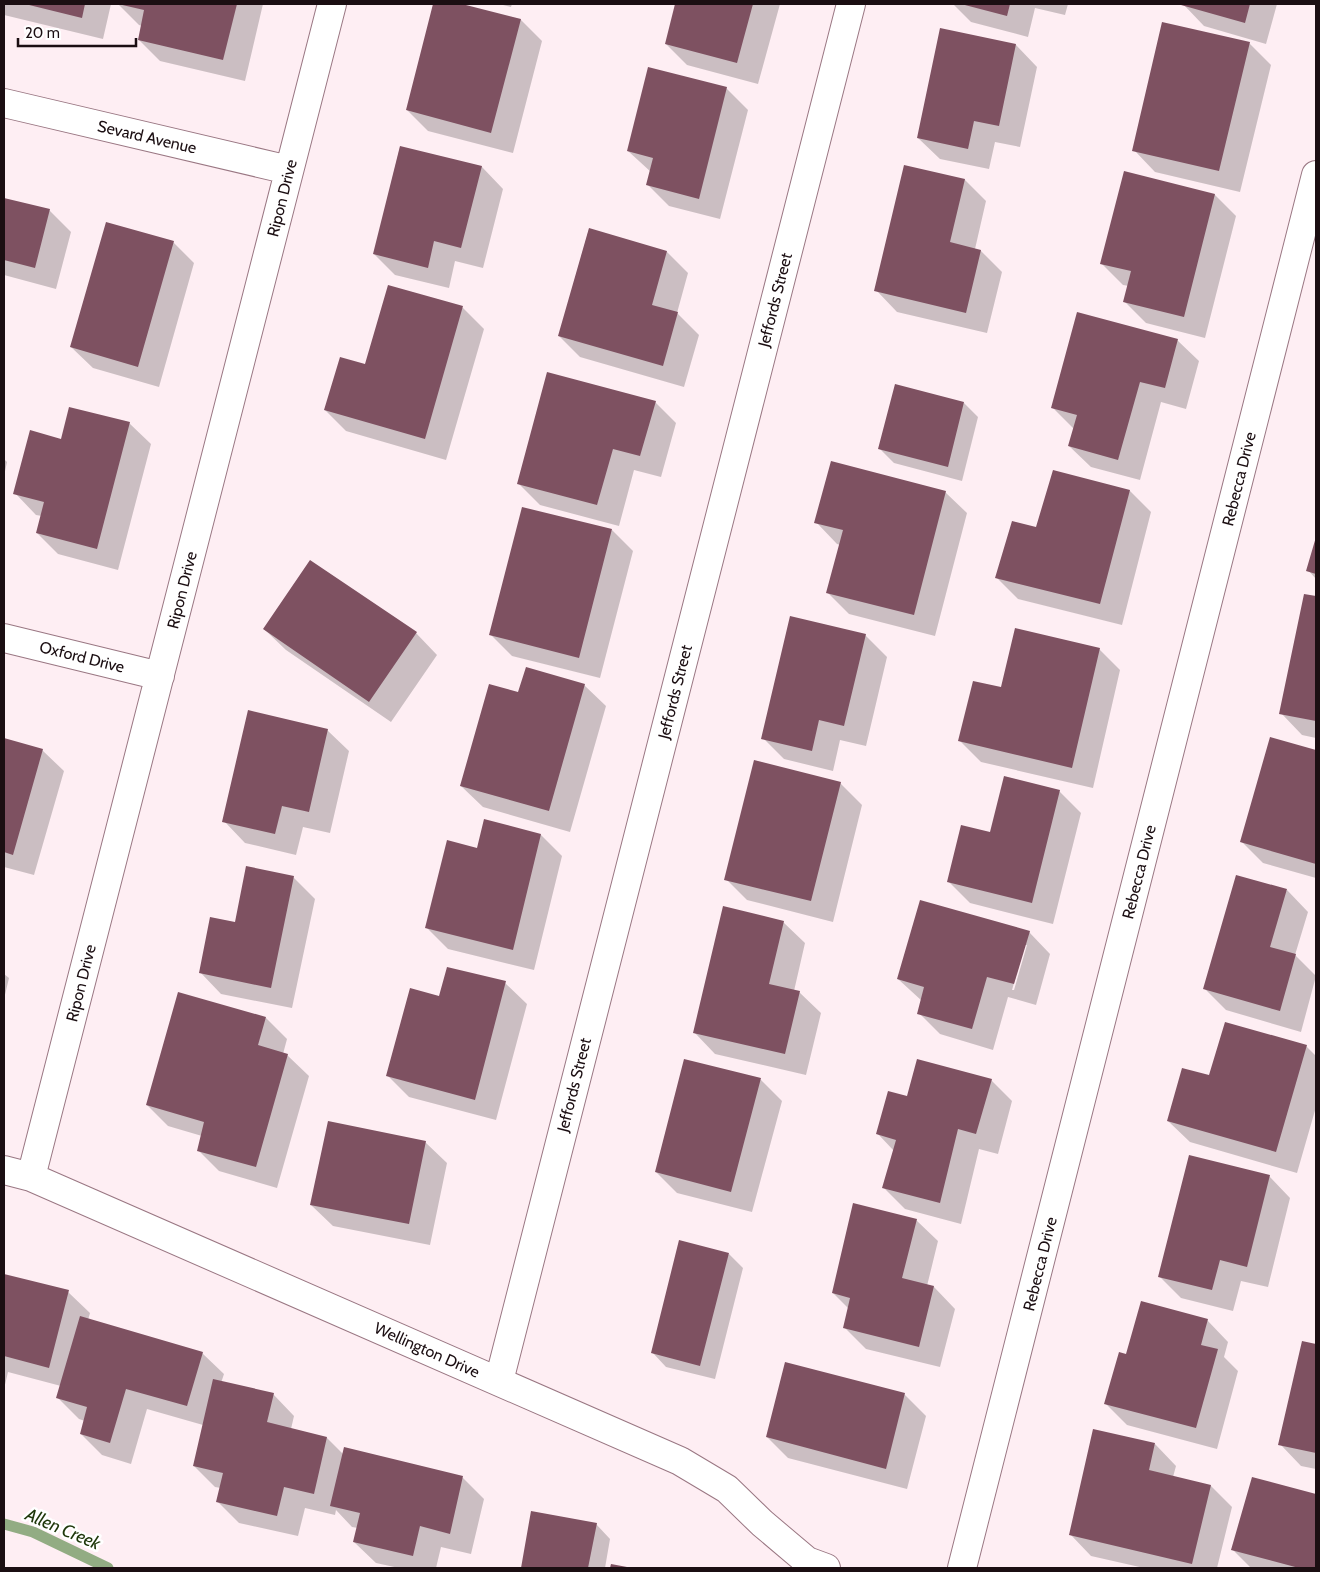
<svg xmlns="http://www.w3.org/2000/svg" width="1320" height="1572" viewBox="0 0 1320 1572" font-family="Cabin,sans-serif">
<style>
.shadow{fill:#0003;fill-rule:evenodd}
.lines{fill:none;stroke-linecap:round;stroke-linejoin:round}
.stream{stroke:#92ac83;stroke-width:11}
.building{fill:#7e5161}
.street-casing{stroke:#9a7783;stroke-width:30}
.street{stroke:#fff;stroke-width:28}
.labels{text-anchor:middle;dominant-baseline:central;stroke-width:5;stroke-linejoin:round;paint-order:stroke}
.street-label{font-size:16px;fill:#1b0e12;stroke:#fff}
.water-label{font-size:18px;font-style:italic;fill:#1e370a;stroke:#fff}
</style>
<rect width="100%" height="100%" fill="#feeef3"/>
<!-- shadow -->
<path class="shadow" d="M 4,4 L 111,4 L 103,39 L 4,15 Z
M 118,4 L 263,4 L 245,81 L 160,61 L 139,40 L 142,26 L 139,25 Z
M 435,4 L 457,4 L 521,20 L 542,41 L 513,153 L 428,131 L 407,110 Z
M 499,4 L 512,4 L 511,7 Z
M 676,4 L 780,4 L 758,84 L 687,65 L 666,44 Z
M 953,4 L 1068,4 L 1065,15 L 1035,8 L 1028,37 L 971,22 Z
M 1183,4 L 1277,4 L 1266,44 L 1204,26 Z
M 941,30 L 1016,45 L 1037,67 L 1020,147 L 995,142 L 989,169 L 940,159 L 918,138 Z
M 1249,43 L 1271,65 L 1240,192 L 1155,172 L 1134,150 Z
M 726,88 L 748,110 L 720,219 L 669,206 L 648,185 L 651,172 L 628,151 Z
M 400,147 L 482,167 L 503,189 L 483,268 L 455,261 L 449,288 L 395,275 L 374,254 Z
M 905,166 L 965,180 L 986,201 L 975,249 L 981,251 L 1002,272 L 987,333 L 897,312 L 876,290 Z
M 1125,173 L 1215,195 L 1236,216 L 1205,338 L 1146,323 L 1125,302 L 1129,286 L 1123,285 L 1101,263 Z
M 4,199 L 49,210 L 71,232 L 56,289 L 4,275 Z
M 589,229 L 667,252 L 688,273 L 677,313 L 699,335 L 684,387 L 580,357 L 559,336 Z
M 173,242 L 194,263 L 159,387 L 93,368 L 71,347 Z
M 389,286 L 463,308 L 484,329 L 446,460 L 346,431 L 325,410 L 365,366 Z
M 1177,340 L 1199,361 L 1186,409 L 1161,402 L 1140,480 L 1091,467 L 1069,446 L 1074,429 L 1052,407 Z
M 655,402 L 676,423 L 661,477 L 634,470 L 619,526 L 540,505 L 519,484 Z
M 964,403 L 978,417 L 962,481 L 894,463 L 880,449 Z
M 129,423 L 151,444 L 118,570 L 58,554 L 37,533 L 42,516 L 36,515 L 15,493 L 61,440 Z
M 4,459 L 7,462 L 4,476 Z
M 1130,491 L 1151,512 L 1122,625 L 1018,599 L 997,578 L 1037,529 Z
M 945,492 L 967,513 L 935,636 L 849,614 L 828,593 L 840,545 L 837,544 L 816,522 Z
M 612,530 L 633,551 L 600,678 L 512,656 L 490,634 Z
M 1316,540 L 1316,579 L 1308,570 Z
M 1305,595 L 1316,597 L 1316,738 L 1302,735 L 1281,713 Z
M 264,629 L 416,633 L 437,655 L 391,722 L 286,650 Z
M 865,635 L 887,657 L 866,746 L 840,740 L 833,771 L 784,759 L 763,738 Z
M 1099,649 L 1120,670 L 1093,788 L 981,762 L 960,741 L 1002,689 Z
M 584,685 L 606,706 L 570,832 L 483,807 L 461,786 L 519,694 Z
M 327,730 L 349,751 L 330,833 L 303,827 L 296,855 L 245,843 L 224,821 Z
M 1271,738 L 1316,751 L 1316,878 L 1263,863 L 1241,841 Z
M 4,739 L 42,750 L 64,771 L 34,875 L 4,867 Z
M 840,783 L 862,805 L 833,922 L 747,900 L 726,879 Z
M 1059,791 L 1081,813 L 1053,924 L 970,903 L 949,882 Z
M 485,821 L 541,835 L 562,856 L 534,970 L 448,949 L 427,928 L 478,850 Z
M 293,877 L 315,899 L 292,1008 L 221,994 L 200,972 L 236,924 Z
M 1287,890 L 1308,912 L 1295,955 L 1316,976 L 1301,1032 L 1226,1010 L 1205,989 Z
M 783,922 L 805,943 L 794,991 L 799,992 L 821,1013 L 806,1075 L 715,1054 L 694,1032 Z
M 1029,932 L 1050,954 L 1036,1005 L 1008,997 L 993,1050 L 940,1034 L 919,1013 L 922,1001 L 898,979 ZM 1025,945 L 1027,945 L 1014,990 L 1012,990 Z
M 4,974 L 9,978 L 4,999 Z
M 505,983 L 527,1004 L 496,1120 L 409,1097 L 388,1076 L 440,997 Z
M 266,1018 L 287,1039 L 283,1054 L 287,1055 L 309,1076 L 277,1188 L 219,1171 L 198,1150 L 202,1136 L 168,1126 L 147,1105 Z
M 1306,1046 L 1316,1056 L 1316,1107 L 1297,1173 L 1190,1142 L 1168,1121 L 1210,1077 Z
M 685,1060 L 761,1080 L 782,1101 L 752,1212 L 677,1193 L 656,1172 Z
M 991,1080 L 1012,1101 L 998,1154 L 979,1149 L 961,1224 L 905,1209 L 884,1188 L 894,1151 L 878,1134 L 908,1097 Z
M 425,1142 L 447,1163 L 430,1245 L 333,1226 L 311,1205 Z
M 1269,1176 L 1290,1198 L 1268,1287 L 1241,1281 L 1233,1311 L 1181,1298 L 1160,1277 Z
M 916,1220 L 938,1241 L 927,1286 L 934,1287 L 955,1309 L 940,1367 L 866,1349 L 844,1327 L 849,1309 L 833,1293 Z
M 729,1254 L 743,1268 L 715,1379 L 666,1367 L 652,1352 Z
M 4,1275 L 68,1292 L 90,1313 L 88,1320 L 202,1353 L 224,1374 L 221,1383 L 273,1394 L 294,1416 L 291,1429 L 327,1438 L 343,1454 L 463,1478 L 484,1499 L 471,1554 L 441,1547 L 436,1568 L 399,1568 L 376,1563 L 354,1542 L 358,1528 L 352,1527 L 336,1510 L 335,1515 L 305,1508 L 298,1536 L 239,1523 L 217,1501 L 221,1488 L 215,1487 L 194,1466 L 203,1425 L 147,1409 L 131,1464 L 102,1455 L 81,1434 L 85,1421 L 79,1419 L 58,1398 L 61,1386 L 8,1372 L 4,1389 Z
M 1207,1320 L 1228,1342 L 1224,1357 L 1238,1371 L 1217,1449 L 1127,1425 L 1106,1404 L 1127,1355 Z
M 1303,1342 L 1316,1346 L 1316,1469 L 1301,1466 L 1280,1444 Z
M 904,1394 L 926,1416 L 907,1489 L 788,1458 L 767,1437 Z
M 1155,1444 L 1176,1466 L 1173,1477 L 1211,1486 L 1232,1507 L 1217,1568 L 1144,1568 L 1091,1556 L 1070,1534 Z
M 1253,1479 L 1316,1496 L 1316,1568 L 1251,1568 L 1233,1550 Z
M 532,1513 L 596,1524 L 610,1539 L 605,1568 L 522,1568 Z"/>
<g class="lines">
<!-- stream -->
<path class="stream" d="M 4,1524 L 33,1532 L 108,1568"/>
</g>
<!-- building -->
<path class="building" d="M 25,4 L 85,4 L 82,18 Z
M 118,4 L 237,4 L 223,60 L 138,40 L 144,10 Z
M 433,4 L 462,4 L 521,19 L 491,133 L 406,110 Z
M 675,4 L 753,4 L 737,63 L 665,44 Z
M 961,4 L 1010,4 L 1007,16 Z
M 1182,4 L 1250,4 L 1245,23 L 1181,5 Z
M 1162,22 L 1250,42 L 1219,171 L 1132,151 Z
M 940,28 L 1016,44 L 999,126 L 974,121 L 968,149 L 917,138 Z
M 648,67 L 727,87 L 699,199 L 646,185 L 653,158 L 627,151 Z
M 400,146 L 482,166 L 461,248 L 434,241 L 428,268 L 373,254 Z
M 904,165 L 965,179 L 950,242 L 981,250 L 966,313 L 874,291 Z
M 1124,171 L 1215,194 L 1184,317 L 1123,302 L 1131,271 L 1100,264 Z
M 4,198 L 50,209 L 35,268 L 4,260 Z
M 106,222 L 174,241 L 138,367 L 70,347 Z
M 589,228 L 667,251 L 652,305 L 678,312 L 663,366 L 558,336 Z
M 388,285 L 463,306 L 425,439 L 324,410 L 340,357 L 365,364 Z
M 1077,312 L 1178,339 L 1165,388 L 1140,382 L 1118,460 L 1068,446 L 1077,415 L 1051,408 Z
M 547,372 L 656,401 L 640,456 L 613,449 L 597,505 L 517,484 Z
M 895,384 L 964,402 L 948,467 L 878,449 Z
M 69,407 L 130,422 L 97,549 L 36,533 L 44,502 L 13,494 L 30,430 L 61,439 Z
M 831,461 L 946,491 L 914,615 L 826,593 L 843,530 L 814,523 Z
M 1053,470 L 1130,490 L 1100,604 L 995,578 L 1012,521 L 1036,527 Z
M 522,507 L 612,529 L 579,658 L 489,635 Z
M 1316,537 L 1316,574 L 1306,571 Z
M 310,560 L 417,632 L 369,702 L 263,629 Z
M 1304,594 L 1316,596 L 1316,721 L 1279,714 Z
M 790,616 L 866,634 L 844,726 L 819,720 L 812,751 L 761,739 Z
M 1015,628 L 1100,648 L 1072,768 L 958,741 L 973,681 L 1001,687 Z
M 526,667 L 585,684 L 549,811 L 460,786 L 489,684 L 518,692 Z
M 248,710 L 328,729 L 309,812 L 282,806 L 275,834 L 222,822 Z
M 1270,737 L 1316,750 L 1316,864 L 1240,842 Z
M 4,738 L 43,749 L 13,855 L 4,852 Z
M 754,760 L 841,782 L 811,901 L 724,880 Z
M 1004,776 L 1060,790 L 1032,903 L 947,882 L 961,825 L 990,832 Z
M 484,819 L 541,834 L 513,950 L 425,928 L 447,840 L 477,848 Z
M 246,866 L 294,876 L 271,988 L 199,973 L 210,917 L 235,922 Z
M 1236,875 L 1287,889 L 1270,947 L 1296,954 L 1280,1011 L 1203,989 Z
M 920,900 L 1030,931 L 1014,984 L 987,977 L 972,1029 L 917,1014 L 924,987 L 897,979 Z
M 723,906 L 784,921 L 769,984 L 800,991 L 785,1054 L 693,1033 Z
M 447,967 L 506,981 L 475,1100 L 386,1076 L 410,988 L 439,996 Z
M 178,992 L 266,1017 L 258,1045 L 288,1054 L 256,1167 L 197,1151 L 204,1122 L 146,1105 Z
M 1225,1022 L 1307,1045 L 1276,1152 L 1167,1121 L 1182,1068 L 1209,1075 Z
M 684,1059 L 761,1078 L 731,1192 L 655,1172 Z
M 917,1059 L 992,1079 L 976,1134 L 958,1129 L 940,1203 L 882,1188 L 896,1140 L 876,1134 L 888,1091 L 907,1096 Z
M 328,1121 L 426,1141 L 409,1224 L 310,1205 Z
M 1189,1155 L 1270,1175 L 1247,1267 L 1220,1260 L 1212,1290 L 1158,1277 Z
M 853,1203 L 917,1219 L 902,1278 L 934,1286 L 919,1347 L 843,1328 L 850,1298 L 832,1293 Z
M 679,1240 L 729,1253 L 700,1366 L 651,1353 Z
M 4,1274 L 69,1290 L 49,1368 L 4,1356 Z
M 1141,1301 L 1208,1319 L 1201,1345 L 1218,1349 L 1196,1428 L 1104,1404 L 1119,1352 L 1126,1354 Z
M 80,1316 L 203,1352 L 187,1406 L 126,1389 L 110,1443 L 80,1434 L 87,1407 L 56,1398 Z
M 1302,1341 L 1316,1344 L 1316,1453 L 1278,1445 Z
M 785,1362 L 905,1393 L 886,1469 L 766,1437 Z
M 213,1379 L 274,1393 L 267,1422 L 327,1437 L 314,1494 L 284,1487 L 277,1516 L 216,1502 L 223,1473 L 193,1466 Z
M 1093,1429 L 1155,1443 L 1149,1470 L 1211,1485 L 1192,1564 L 1069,1535 Z
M 344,1447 L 463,1476 L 450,1534 L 420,1526 L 413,1556 L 353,1542 L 360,1513 L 330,1506 Z
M 1252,1477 L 1316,1494 L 1316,1568 L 1299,1568 L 1231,1550 Z
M 531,1511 L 597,1523 L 588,1568 L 521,1568 Z
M 611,1564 L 627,1567 L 627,1568 L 610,1568 Z"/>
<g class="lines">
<!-- street casing -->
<g class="street-casing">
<path id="street" d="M 4,103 L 289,170
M 4,638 L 160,676
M 4,1170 L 31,1177 L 680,1461 L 727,1489 L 762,1523 L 807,1561 L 826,1568
M 31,1177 L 332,4
M 499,1381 L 851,4
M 962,1568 L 1316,175"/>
</g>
<!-- street -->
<use href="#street" class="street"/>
</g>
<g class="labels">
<!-- street labels -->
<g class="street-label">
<text transform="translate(147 137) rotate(13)">Sevard Avenue</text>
<text transform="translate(282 198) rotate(-76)">Ripon Drive</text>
<text transform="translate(775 300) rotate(-76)">Jeffords Street</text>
<text transform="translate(1239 479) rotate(-76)">Rebecca Drive</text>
<text transform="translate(182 590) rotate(-76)">Ripon Drive</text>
<text transform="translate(82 657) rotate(14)">Oxford Drive</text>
<text transform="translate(675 692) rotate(-76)">Jeffords Street</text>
<text transform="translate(1139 872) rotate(-76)">Rebecca Drive</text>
<text transform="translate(81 983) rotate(-76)">Ripon Drive</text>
<text transform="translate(574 1085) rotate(-76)">Jeffords Street</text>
<text transform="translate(1040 1264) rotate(-76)">Rebecca Drive</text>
<text transform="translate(427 1350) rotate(24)">Wellington Drive</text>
</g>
<!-- water labels -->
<g class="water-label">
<text transform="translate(63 1529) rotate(23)">Allen Creek</text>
</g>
</g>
<!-- border -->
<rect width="1320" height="1572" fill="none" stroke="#1b0e12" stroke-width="10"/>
<!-- scale -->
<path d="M18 38v8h118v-8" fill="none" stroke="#1b0e12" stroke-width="2.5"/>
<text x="25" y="38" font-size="15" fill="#1b0e12" stroke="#ffffff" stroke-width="4" paint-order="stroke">20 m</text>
</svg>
